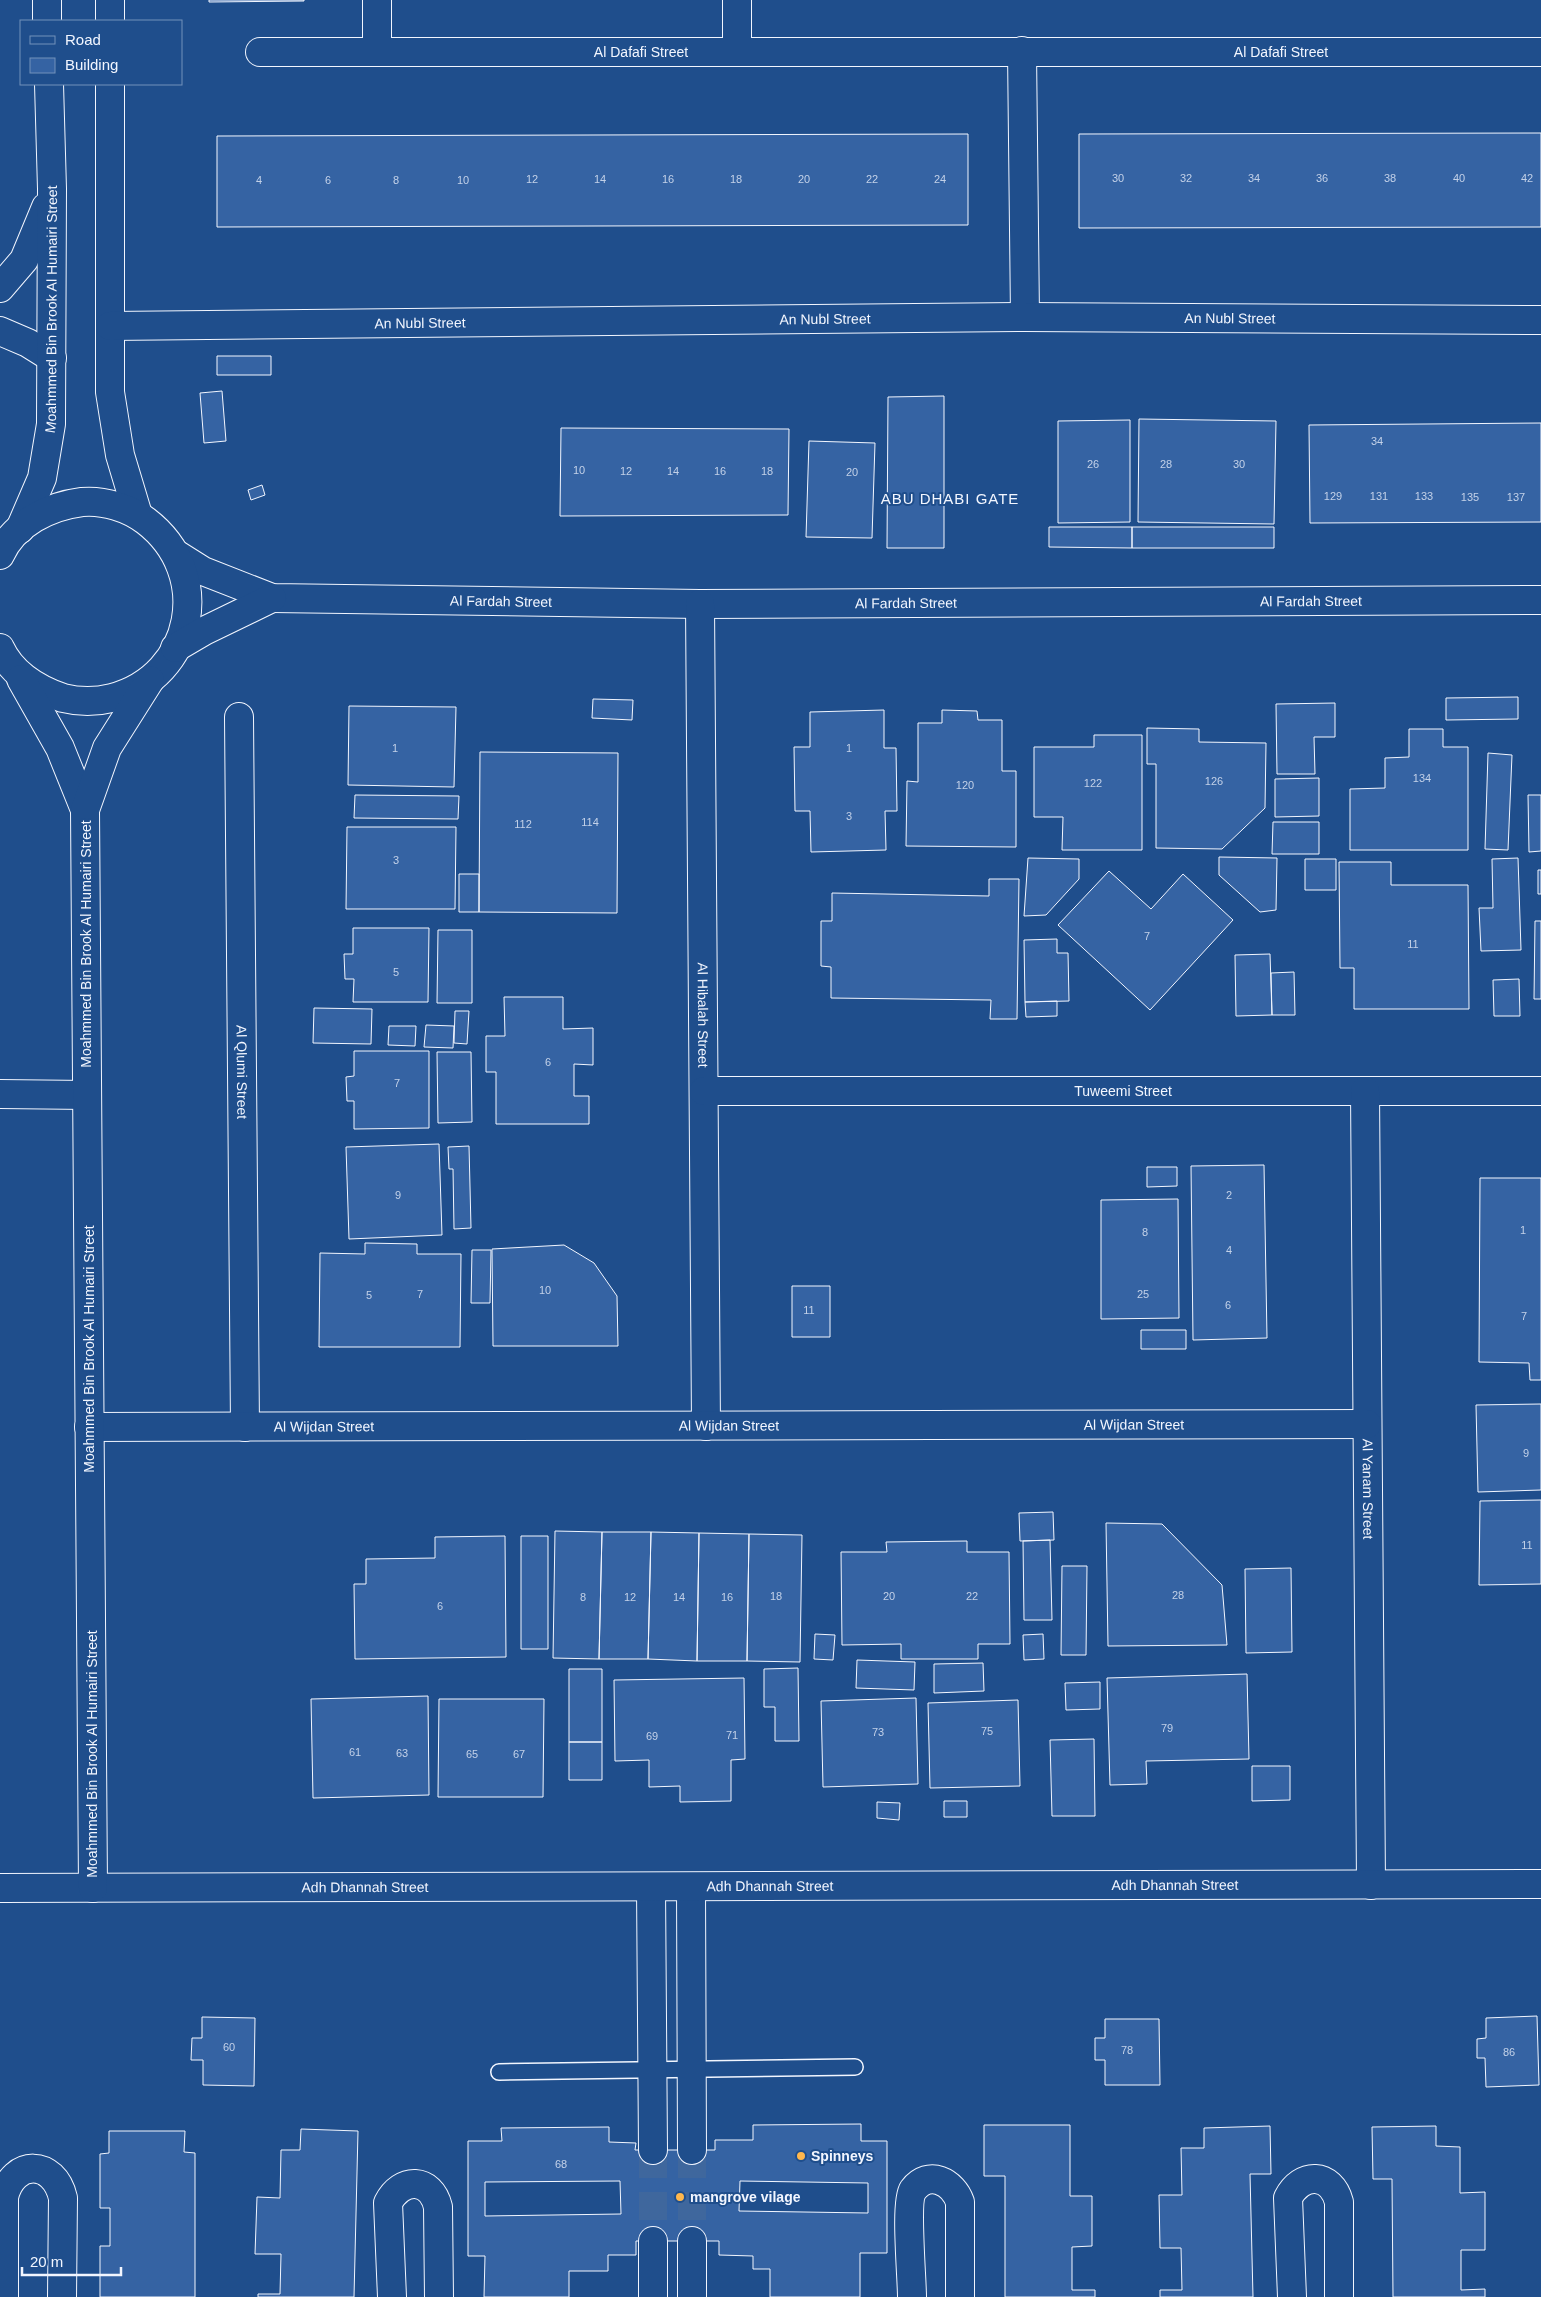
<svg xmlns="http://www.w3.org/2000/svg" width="1541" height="2297" viewBox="0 0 1541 2297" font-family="Helvetica,sans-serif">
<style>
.building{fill:#3563a3;stroke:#f2f6ff;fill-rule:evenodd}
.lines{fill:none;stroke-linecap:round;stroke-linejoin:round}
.street-tunnel{stroke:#3f679d;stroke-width:28;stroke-dasharray:28 14;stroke-linecap:butt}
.lane-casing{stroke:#f2f6ff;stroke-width:18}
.street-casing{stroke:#f2f6ff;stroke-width:30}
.lane{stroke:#1f4e8c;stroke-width:15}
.street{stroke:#1f4e8c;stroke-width:28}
.poi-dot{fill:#ffb74d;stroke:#1f4e8c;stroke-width:2}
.labels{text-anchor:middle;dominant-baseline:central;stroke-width:4;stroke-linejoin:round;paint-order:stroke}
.number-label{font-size:11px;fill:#c3d1e8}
.street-label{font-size:14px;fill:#f2f6ff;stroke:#1f4e8c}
.poi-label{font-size:14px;font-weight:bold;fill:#f2f6ff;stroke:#1f4e8c;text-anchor:start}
.neighbourhood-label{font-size:15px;letter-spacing:1px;fill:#f2f6ff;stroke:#1f4e8c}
</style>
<rect width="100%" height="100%" fill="#1f4e8c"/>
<!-- building -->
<path class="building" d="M 209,0 L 304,0 L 304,1 L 209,2 Z
M 1541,133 L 1541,227 L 1079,228 L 1079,134 Z
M 968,134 L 968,225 L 217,227 L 217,136 Z
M 217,356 L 271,356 L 271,375 L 217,375 Z
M 222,391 L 226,441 L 204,443 L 200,393 Z
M 944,396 L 944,548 L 887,548 L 888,397 Z
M 1139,419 L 1276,421 L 1274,524 L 1138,522 Z
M 1130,420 L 1130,522 L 1058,523 L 1058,421 Z
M 1541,423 L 1541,522 L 1310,523 L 1309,425 Z
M 561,428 L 789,429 L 788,515 L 560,516 Z
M 809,441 L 875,443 L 872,538 L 806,537 Z
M 262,485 L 265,495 L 251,500 L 248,490 Z
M 1049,527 L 1132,527 L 1132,548 L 1049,547 Z
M 1132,527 L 1274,527 L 1274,548 L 1132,548 Z
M 1518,697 L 1518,719 L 1446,720 L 1446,698 Z
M 593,699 L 633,700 L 632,720 L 592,718 Z
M 1335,703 L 1335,737 L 1314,737 L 1315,774 L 1277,774 L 1276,704 Z
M 349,706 L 456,707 L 454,787 L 348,785 Z
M 884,710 L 884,748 L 896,748 L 897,811 L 885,811 L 886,850 L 811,852 L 810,811 L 795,811 L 794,747 L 810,747 L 810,712 Z
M 942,710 L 977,711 L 978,720 L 1002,720 L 1002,771 L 1016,771 L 1016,847 L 906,846 L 907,781 L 918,782 L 918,723 L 942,723 Z
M 1147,728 L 1199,729 L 1199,742 L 1266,743 L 1265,808 L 1222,849 L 1156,848 L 1156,764 L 1147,764 Z
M 1409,729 L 1443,729 L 1443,747 L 1468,747 L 1468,850 L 1350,850 L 1350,789 L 1385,788 L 1385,758 L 1409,757 Z
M 1094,735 L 1142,735 L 1142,850 L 1062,850 L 1063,817 L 1034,817 L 1034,747 L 1094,747 Z
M 480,752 L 618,753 L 617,913 L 479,912 Z
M 1488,753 L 1512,755 L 1508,850 L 1485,849 Z
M 1319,778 L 1319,816 L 1275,817 L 1275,779 Z
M 355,795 L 459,796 L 458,819 L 354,818 Z
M 1528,795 L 1541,795 L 1541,851 L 1529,852 Z
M 1273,822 L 1319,822 L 1319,854 L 1272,854 Z
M 347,827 L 456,827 L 455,909 L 346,909 Z
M 1219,857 L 1277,858 L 1276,910 L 1260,912 L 1219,875 Z
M 1028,858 L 1079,859 L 1079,879 L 1046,915 L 1024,916 Z
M 1518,858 L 1521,950 L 1481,951 L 1479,908 L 1493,908 L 1492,859 Z
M 1305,859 L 1336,859 L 1336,890 L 1305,890 Z
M 1339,862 L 1391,862 L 1391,885 L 1468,885 L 1469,1009 L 1354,1009 L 1354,968 L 1340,968 Z
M 1538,870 L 1541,870 L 1541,894 L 1538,894 Z
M 1109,871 L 1151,909 L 1183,874 L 1233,920 L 1150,1010 L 1058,925 Z
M 459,874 L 479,874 L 479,912 L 459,912 Z
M 989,879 L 1019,879 L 1017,1019 L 990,1019 L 991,1000 L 831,998 L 831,967 L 821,966 L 821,921 L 832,921 L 832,893 L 989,896 Z
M 1535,921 L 1541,921 L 1541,999 L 1534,999 Z
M 353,928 L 429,928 L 428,1002 L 353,1002 L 354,979 L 345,979 L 344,954 L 353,954 Z
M 438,930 L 472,930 L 472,1003 L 437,1003 Z
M 1057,939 L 1057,953 L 1068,953 L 1069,1001 L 1025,1002 L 1024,940 Z
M 1270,954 L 1272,1015 L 1236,1016 L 1235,955 Z
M 1294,972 L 1295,1015 L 1272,1015 L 1271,973 Z
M 1519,979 L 1520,1016 L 1494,1016 L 1493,980 Z
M 504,997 L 563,997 L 563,1029 L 593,1028 L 593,1065 L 574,1064 L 574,1096 L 589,1096 L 589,1124 L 496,1124 L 496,1072 L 486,1072 L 486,1036 L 505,1036 Z
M 1057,1001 L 1057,1016 L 1026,1017 L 1025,1002 Z
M 314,1008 L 372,1009 L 371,1044 L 313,1043 Z
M 455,1011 L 469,1011 L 467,1044 L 454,1043 Z
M 426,1025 L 454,1026 L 453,1048 L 424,1047 Z
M 389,1026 L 416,1026 L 415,1046 L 388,1045 Z
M 354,1051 L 429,1051 L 429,1128 L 354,1129 L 354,1101 L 347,1101 L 346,1077 L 354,1076 Z
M 437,1052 L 471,1052 L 472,1122 L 438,1123 Z
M 439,1144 L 442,1235 L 349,1239 L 346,1147 Z
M 469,1146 L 471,1228 L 454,1229 L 453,1169 L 449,1169 L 448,1147 Z
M 1264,1165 L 1267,1338 L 1193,1340 L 1191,1166 Z
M 1147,1167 L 1177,1167 L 1177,1186 L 1147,1187 Z
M 1480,1178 L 1541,1178 L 1541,1380 L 1530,1380 L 1529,1363 L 1479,1362 Z
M 1178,1199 L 1179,1318 L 1101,1319 L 1101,1200 Z
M 365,1243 L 417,1244 L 417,1254 L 461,1254 L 460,1347 L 319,1347 L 320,1253 L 365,1254 Z
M 564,1245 L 594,1263 L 617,1296 L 618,1346 L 493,1346 L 492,1249 Z
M 472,1250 L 491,1250 L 490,1303 L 471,1303 Z
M 792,1286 L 830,1286 L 830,1337 L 792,1337 Z
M 1141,1330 L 1186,1330 L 1186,1349 L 1141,1349 Z
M 1541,1404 L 1541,1490 L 1478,1492 L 1476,1405 Z
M 1541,1500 L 1541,1584 L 1479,1585 L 1480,1501 Z
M 1053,1512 L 1054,1540 L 1020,1541 L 1019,1513 Z
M 1106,1523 L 1162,1524 L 1222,1585 L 1227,1645 L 1108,1646 Z
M 555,1531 L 602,1532 L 599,1659 L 553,1658 Z
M 602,1532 L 651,1532 L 648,1659 L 599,1659 Z
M 651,1532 L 699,1533 L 697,1661 L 648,1659 Z
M 699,1533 L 749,1534 L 747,1661 L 697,1661 Z
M 749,1534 L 802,1535 L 800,1662 L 747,1661 Z
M 505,1536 L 506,1657 L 355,1659 L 354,1584 L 366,1584 L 366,1559 L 435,1558 L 435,1537 Z
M 521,1536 L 548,1536 L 548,1649 L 521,1649 Z
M 1050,1540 L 1052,1620 L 1024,1620 L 1023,1541 Z
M 967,1541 L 967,1552 L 1009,1552 L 1010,1644 L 978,1644 L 978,1659 L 901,1659 L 901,1644 L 842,1645 L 841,1552 L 887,1552 L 886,1542 Z
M 1062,1566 L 1087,1566 L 1086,1655 L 1061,1655 Z
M 1291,1568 L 1292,1652 L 1246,1653 L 1245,1569 Z
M 815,1634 L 835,1635 L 833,1660 L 814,1659 Z
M 1043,1634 L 1044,1659 L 1024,1660 L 1023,1635 Z
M 857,1660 L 915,1662 L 914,1690 L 856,1688 Z
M 983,1663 L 984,1691 L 934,1693 L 934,1664 Z
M 798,1668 L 799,1741 L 775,1741 L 775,1707 L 764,1707 L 764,1669 Z
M 569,1669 L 602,1669 L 602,1742 L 569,1742 Z
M 1247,1674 L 1249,1759 L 1146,1761 L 1147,1784 L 1110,1785 L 1107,1678 Z
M 744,1678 L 745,1759 L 731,1760 L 731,1801 L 680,1802 L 680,1786 L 649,1787 L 649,1760 L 615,1761 L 614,1680 Z
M 1100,1682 L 1100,1709 L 1066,1710 L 1065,1683 Z
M 428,1696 L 429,1795 L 313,1798 L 311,1699 Z
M 916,1698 L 918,1784 L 823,1787 L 821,1701 Z
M 439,1699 L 544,1699 L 543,1797 L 438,1797 Z
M 1018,1700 L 1020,1786 L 930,1788 L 928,1703 Z
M 1094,1739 L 1095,1816 L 1052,1816 L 1050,1740 Z
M 569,1742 L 602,1742 L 602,1780 L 569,1780 Z
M 1252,1766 L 1290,1766 L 1290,1800 L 1252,1801 Z
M 944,1801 L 967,1801 L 967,1817 L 944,1817 Z
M 877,1802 L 900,1803 L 899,1820 L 877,1818 Z
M 1537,2016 L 1539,2085 L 1486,2087 L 1485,2058 L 1477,2058 L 1477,2039 L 1486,2038 L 1486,2018 Z
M 202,2017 L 255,2018 L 254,2086 L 203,2085 L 203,2060 L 191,2060 L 192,2038 L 202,2038 Z
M 1105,2019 L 1159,2019 L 1160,2085 L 1105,2085 L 1105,2060 L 1095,2060 L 1095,2038 L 1105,2038 Z
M 861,2124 L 861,2141 L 887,2141 L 887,2253 L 860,2253 L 860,2297 L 770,2297 L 770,2269 L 753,2269 L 753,2256 L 719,2255 L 719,2241 L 636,2241 L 636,2255 L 608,2255 L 608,2271 L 569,2271 L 569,2297 L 484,2297 L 485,2256 L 468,2256 L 468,2141 L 502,2141 L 501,2128 L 609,2127 L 609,2142 L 636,2143 L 635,2150 L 715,2150 L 715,2140 L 753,2140 L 753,2125 ZM 620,2181 L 621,2214 L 485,2216 L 485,2182 ZM 740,2181 L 868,2183 L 868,2213 L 739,2211 Z
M 984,2125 L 1070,2125 L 1070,2196 L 1092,2196 L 1092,2246 L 1072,2247 L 1072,2290 L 1095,2290 L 1095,2297 L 1005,2297 L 1005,2176 L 984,2176 Z
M 1270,2126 L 1271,2174 L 1250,2174 L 1253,2297 L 1160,2297 L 1160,2290 L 1182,2290 L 1181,2248 L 1160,2248 L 1159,2195 L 1182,2195 L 1181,2148 L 1204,2148 L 1204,2128 Z
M 1436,2126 L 1436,2146 L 1460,2147 L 1460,2193 L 1485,2192 L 1485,2250 L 1461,2250 L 1461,2290 L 1485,2289 L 1485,2297 L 1393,2297 L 1392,2179 L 1373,2179 L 1372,2127 Z
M 301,2129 L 358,2131 L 354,2297 L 258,2297 L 258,2294 L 280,2294 L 281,2254 L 255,2254 L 257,2197 L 280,2198 L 281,2150 L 300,2150 Z
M 109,2131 L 185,2131 L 184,2152 L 195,2153 L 195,2297 L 100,2297 L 100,2246 L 110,2246 L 110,2208 L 100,2208 L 100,2154 L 109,2153 Z"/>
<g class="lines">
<!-- street-tunnel -->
<path class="street-tunnel" d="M 653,2150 L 653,2241
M 692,2150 L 692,2241"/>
<!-- lane casing -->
<g class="lane-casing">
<path id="lane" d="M 499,2072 L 855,2067"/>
</g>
<!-- street casing -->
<g class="street-casing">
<g id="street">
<path d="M 47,0 L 47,21"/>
<path d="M 110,0 L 110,21"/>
<path d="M 377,0 L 377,52"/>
<path d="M 737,51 L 737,0"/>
<path d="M 1022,51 L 1025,317"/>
<path id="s1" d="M 260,52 L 1541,52"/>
<path d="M 110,84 L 110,392 L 120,455 L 138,515"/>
<path d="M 0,288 L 24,260 L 46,207"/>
<path id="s2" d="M 110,326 L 1025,317 L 1541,320"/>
<path d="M 0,331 L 28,343 L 52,358"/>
<path id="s3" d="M 20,529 L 42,478 L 51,424 L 52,189 L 49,84"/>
<path id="s4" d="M 176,554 L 203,571 L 272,598 L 700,604 L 1541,600"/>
<path d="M 0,555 C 14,523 50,506 82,502 C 104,500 129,508 146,521 C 214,573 195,676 112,698 C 96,702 79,702 63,698 C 37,689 12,674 0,648"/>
<path id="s5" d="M 700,604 L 706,1426"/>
<path d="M 175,648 L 204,631 L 272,598"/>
<path d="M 21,679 L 60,748 L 85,810"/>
<path id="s6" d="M 239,717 L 245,1427"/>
<path id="s7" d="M 704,1091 L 1541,1091"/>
<path id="s8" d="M 1365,1091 L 1371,1885"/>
<path d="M 0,1094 L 87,1095"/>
<path id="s9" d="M 89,1427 L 1367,1424"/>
<path d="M 651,1887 L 653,2150"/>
<path d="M 691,1887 L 692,2150"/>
<path id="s10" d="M 0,1888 L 1541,1884"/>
<path d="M 93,1888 L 85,810 L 107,748 L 150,680"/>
<path d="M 653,2241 L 653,2297"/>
<path d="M 4,2297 L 4,2197 C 13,2159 54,2159 63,2198 L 62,2297"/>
<path d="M 392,2297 L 388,2203 C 401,2177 431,2177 438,2207 L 439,2297"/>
<path d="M 692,2297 L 692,2241"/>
<path d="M 912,2297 C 912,2278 905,2202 913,2190 C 929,2169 953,2182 960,2202 L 960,2297"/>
<path d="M 1292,2297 L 1288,2198 C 1301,2172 1331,2172 1339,2202 L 1339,2297"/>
</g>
</g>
<!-- lane -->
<use href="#lane" class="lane"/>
<!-- street -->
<use href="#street" class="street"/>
</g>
<!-- markers -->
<g class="poi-dot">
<circle cx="801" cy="2156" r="5"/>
<circle cx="680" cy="2197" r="5"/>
</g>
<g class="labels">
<!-- number labels -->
<g class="number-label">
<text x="1118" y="178">30</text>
<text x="1186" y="178">32</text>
<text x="1254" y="178">34</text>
<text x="1322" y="178">36</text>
<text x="1390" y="178">38</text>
<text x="1459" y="178">40</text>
<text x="1527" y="178">42</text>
<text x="532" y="179">12</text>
<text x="600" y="179">14</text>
<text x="668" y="179">16</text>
<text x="736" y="179">18</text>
<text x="804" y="179">20</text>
<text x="872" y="179">22</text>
<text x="940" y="179">24</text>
<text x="259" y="180">4</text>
<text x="328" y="180">6</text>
<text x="396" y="180">8</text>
<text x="463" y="180">10</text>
<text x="1377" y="441">34</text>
<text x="1093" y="464">26</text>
<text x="1166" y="464">28</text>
<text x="1239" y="464">30</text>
<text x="579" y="470">10</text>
<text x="626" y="471">12</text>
<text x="673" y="471">14</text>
<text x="720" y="471">16</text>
<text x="767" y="471">18</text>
<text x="852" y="472">20</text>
<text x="1333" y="496">129</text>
<text x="1379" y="496">131</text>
<text x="1424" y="496">133</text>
<text x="1470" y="497">135</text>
<text x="1516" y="497">137</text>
<text x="395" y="748">1</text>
<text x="849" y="748">1</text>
<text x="1422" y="778">134</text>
<text x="1214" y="781">126</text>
<text x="1093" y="783">122</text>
<text x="965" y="785">120</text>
<text x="849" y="816">3</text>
<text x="590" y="822">114</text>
<text x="523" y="824">112</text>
<text x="396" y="860">3</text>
<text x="1147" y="936">7</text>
<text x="1413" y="944">11</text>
<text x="396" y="972">5</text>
<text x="548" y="1062">6</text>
<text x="397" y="1083">7</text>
<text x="398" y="1195">9</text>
<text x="1229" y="1195">2</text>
<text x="1523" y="1230">1</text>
<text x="1145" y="1232">8</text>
<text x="1229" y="1250">4</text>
<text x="545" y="1290">10</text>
<text x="420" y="1294">7</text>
<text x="1143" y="1294">25</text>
<text x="369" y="1295">5</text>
<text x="1228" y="1305">6</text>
<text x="809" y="1310">11</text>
<text x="1524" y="1316">7</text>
<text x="1526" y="1453">9</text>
<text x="1527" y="1545">11</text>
<text x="1178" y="1595">28</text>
<text x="776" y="1596">18</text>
<text x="889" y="1596">20</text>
<text x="972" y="1596">22</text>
<text x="583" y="1597">8</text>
<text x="630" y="1597">12</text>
<text x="679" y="1597">14</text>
<text x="727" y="1597">16</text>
<text x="440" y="1606">6</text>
<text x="1167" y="1728">79</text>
<text x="987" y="1731">75</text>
<text x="878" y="1732">73</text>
<text x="732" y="1735">71</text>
<text x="652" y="1736">69</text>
<text x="355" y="1752">61</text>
<text x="402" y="1753">63</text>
<text x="472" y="1754">65</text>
<text x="519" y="1754">67</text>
<text x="229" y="2047">60</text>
<text x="1127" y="2050">78</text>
<text x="1509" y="2052">86</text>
<text x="561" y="2164">68</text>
</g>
<!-- street labels -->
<g class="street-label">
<text stroke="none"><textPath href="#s1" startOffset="381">Al Dafafi Street</textPath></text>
<text stroke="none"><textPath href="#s1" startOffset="1021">Al Dafafi Street</textPath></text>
<text stroke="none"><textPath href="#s3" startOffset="225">Moahmmed Bin Brook Al Humairi Street</textPath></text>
<text stroke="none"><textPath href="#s2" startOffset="1120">An Nubl Street</textPath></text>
<text stroke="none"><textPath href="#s2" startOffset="715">An Nubl Street</textPath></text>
<text stroke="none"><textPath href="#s2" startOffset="310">An Nubl Street</textPath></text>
<text stroke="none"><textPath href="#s4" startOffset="1145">Al Fardah Street</textPath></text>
<text stroke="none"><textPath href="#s4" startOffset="335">Al Fardah Street</textPath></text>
<text stroke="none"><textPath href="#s4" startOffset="740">Al Fardah Street</textPath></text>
<text transform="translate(86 944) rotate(-90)">Moahmmed Bin Brook Al Humairi Street</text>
<text stroke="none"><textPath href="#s5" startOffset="411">Al Hibalah Street</textPath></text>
<text stroke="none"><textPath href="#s6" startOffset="355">Al Qlumi Street</textPath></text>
<text stroke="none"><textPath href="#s7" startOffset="419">Tuweemi Street</textPath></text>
<text transform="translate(89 1349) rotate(-90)">Moahmmed Bin Brook Al Humairi Street</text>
<text stroke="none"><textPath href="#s9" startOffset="1045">Al Wijdan Street</textPath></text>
<text stroke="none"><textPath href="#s9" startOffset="640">Al Wijdan Street</textPath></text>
<text stroke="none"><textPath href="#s9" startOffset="235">Al Wijdan Street</textPath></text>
<text stroke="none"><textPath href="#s8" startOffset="398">Al Yanam Street</textPath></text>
<text transform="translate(92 1754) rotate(-90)">Moahmmed Bin Brook Al Humairi Street</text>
<text stroke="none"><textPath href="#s10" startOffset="1175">Adh Dhannah Street</textPath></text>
<text stroke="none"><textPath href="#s10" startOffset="770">Adh Dhannah Street</textPath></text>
<text stroke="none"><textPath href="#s10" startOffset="365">Adh Dhannah Street</textPath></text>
</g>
<!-- poi labels -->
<g class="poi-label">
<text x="811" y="2156">Spinneys</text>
<text x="690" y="2197">mangrove vilage</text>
</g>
<!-- neighbourhood labels -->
<g class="neighbourhood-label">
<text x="950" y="498">ABU DHABI GATE</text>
</g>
</g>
<!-- legend -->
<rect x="20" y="20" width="162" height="65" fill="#1f4e8c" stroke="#7391ba"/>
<rect x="30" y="36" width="25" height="8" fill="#1f4e8c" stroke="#7391ba"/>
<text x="65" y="45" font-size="15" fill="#f2f6ff">Road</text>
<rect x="30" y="58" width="25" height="15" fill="#3563a3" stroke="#7391ba"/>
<text x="65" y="70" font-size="15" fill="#f2f6ff">Building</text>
<!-- scale -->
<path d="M22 2267v8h99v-8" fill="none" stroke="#f2f6ff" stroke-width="2.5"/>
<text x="30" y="2267" font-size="15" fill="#f2f6ff" stroke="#1f4e8c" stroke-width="4" paint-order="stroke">20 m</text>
</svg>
